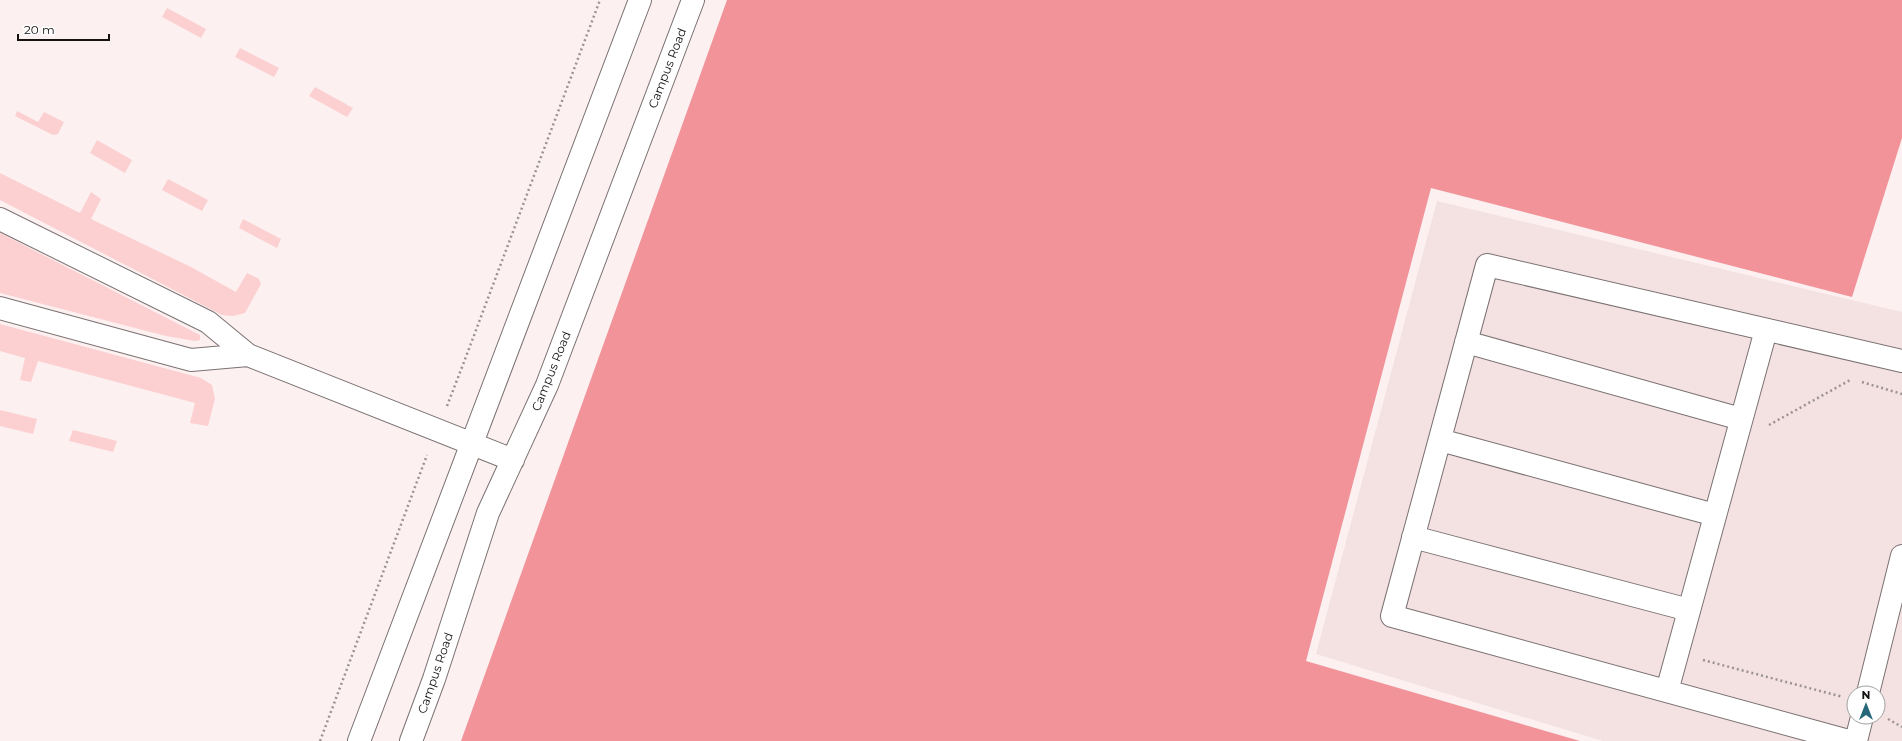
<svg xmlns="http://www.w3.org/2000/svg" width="1902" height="741" viewBox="0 0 1902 741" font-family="Montserrat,sans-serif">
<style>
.built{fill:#f4e1e1;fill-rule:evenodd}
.green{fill:#fcd0d1}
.forest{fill:#f19399}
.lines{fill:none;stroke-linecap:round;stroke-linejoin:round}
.minor-casing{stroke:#7b7172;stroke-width:24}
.path{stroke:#9b9292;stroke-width:2.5;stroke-dasharray:2 3;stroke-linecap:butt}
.minor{stroke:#fff;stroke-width:22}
.labels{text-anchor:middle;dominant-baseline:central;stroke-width:3;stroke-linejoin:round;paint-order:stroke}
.street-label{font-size:12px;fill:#151111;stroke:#fff}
</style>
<rect width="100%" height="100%" fill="#fcf0f1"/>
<!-- built -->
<path class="built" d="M 1437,201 L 1902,312 L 1902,741 L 1603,741 L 1316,654 ZM 1854,693 L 1878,693 L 1878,717 L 1854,717 Z"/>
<!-- green -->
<path class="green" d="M 167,8 L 206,29 L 201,38 L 162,17 Z
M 240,48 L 279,68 L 274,77 L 235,57 Z
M 315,87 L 353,108 L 347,117 L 309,96 Z
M 17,111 L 38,122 L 44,112 L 64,122 L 58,134 L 53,135 L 15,116 Z
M 97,140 L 132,160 L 125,173 L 90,153 Z
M 0,173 L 80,213 L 91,192 L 101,199 L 91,219 L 191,267 L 236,292 L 247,273 L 259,279 L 261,284 L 245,313 L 233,316 L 222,315 L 0,200 Z
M 168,179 L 208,200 L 202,211 L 162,190 Z
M 243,219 L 281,239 L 277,248 L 239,228 Z
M 0,233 L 200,335 L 200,340 L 195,341 L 166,336 L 0,293 Z
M 0,324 L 201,378 L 212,385 L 215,399 L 208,426 L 190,423 L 195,403 L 38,361 L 31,382 L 20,380 L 25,358 L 0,351 Z
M 0,410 L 37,419 L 33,434 L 0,426 Z
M 73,430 L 117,441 L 113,452 L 69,441 Z"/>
<!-- forest -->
<path class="forest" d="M 727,0 L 1902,0 L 1902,138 L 1852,297 L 1431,188 L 1306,661 L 1580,741 L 461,741 Z"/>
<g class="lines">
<!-- minor casing -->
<g class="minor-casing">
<path id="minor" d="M 0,219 L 208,322 L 248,355 L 513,460
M 0,308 L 191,360 L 248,355
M 1466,342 L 1741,419
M 1440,440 L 1715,515
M 1413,537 L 1689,610
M 1667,691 L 1766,330
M 1868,693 L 1902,556
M 359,741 L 640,0
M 411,741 L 434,679 L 488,513 L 547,385 L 693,0
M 1849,741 L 1392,616 L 1487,265 L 1902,361
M 1856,741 L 1862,717"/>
</g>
<!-- path -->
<path class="path" d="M 1862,382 L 1902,394
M 447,406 L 464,362 L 600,0
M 1769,425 L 1852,379
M 1703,660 L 1843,697
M 1888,719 L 1902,727
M 320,741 L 427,455"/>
<!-- minor -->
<use href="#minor" class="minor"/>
</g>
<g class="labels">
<!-- street labels -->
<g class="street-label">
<text transform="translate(667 68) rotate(-69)">Campus Road</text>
<text transform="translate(551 371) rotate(-68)">Campus Road</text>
<text transform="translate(435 673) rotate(-71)">Campus Road</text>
</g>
</g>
<!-- north arrow -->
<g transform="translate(1866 705)"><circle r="19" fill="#ffffff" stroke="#a1a0a0"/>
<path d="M0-3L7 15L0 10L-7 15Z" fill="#246879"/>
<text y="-6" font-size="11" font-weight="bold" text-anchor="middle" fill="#151111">N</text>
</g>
<!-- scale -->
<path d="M18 34v6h91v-6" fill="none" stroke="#151111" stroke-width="2"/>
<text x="24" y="34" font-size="12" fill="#151111" stroke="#ffffff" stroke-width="3" paint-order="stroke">20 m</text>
</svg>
